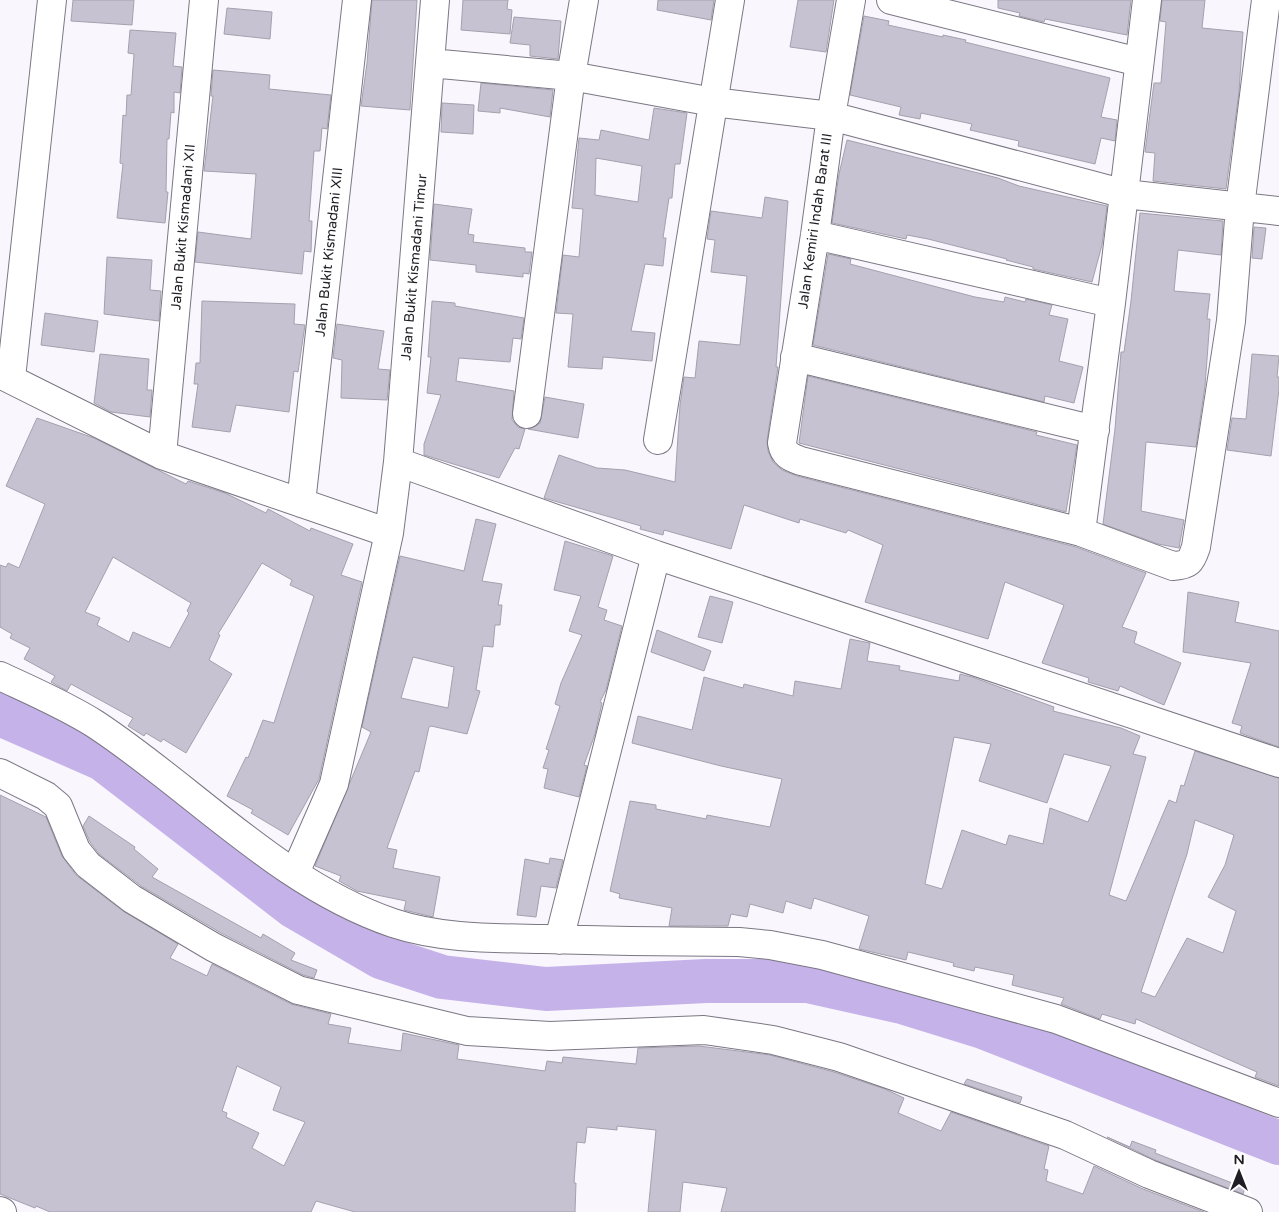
<svg xmlns="http://www.w3.org/2000/svg" width="1279" height="1212" viewBox="0 0 1279 1212" font-family="'Varela Round',sans-serif">
<style>
.lines{fill:none;stroke-linecap:round;stroke-linejoin:round}
.river{stroke:#c5b2e9;stroke-width:44}
.building{fill:#c7c2d1;stroke:#a5a0ae;fill-rule:evenodd}
.minor-casing{stroke:#7b7784;stroke-width:30}
.minor{stroke:#fff;stroke-width:28}
.labels{text-anchor:middle;dominant-baseline:central;stroke-width:5;stroke-linejoin:round;paint-order:stroke}
.street-label{font-size:14px;fill:#201e24;stroke:#fff}
</style>
<rect width="100%" height="100%" fill="#f9f7fd"/>
<g class="lines">
<!-- river -->
<path class="river" d="M 0,714 L 103,759 L 295,907 L 381,957 L 442,977 L 546,989 L 706,981 L 808,981 L 902,1002 L 983,1027 L 1279,1143"/>
</g>
<!-- building -->
<path class="building" d="M 73,0 L 134,0 L 132,25 L 71,21 Z
M 372,0 L 417,0 L 410,110 L 361,106 L 367,63 Z
M 463,0 L 508,0 L 507,9 L 512,10 L 510,34 L 461,30 Z
M 658,0 L 714,0 L 711,20 L 657,10 Z
M 798,0 L 834,0 L 826,52 L 790,47 Z
M 998,0 L 1131,0 L 1127,35 L 1045,19 L 1044,22 L 1019,16 L 1020,13 L 998,8 Z
M 1162,0 L 1205,0 L 1202,28 L 1243,32 L 1239,92 L 1226,189 L 1153,181 L 1155,153 L 1145,152 L 1154,83 L 1161,83 L 1166,22 L 1160,21 Z
M 227,8 L 272,12 L 270,39 L 224,34 Z
M 864,16 L 889,21 L 888,25 L 943,37 L 943,35 L 966,40 L 965,42 L 1110,78 L 1101,117 L 1117,120 L 1115,141 L 1101,138 L 1095,164 L 1018,146 L 1019,141 L 970,130 L 972,124 L 921,113 L 920,119 L 899,115 L 901,107 L 850,95 Z
M 514,17 L 561,21 L 558,59 L 530,56 L 530,45 L 510,43 Z
M 130,30 L 176,33 L 173,66 L 182,67 L 180,93 L 174,92 L 174,113 L 171,112 L 169,139 L 167,139 L 166,192 L 168,192 L 165,223 L 117,218 L 123,164 L 120,163 L 123,115 L 126,116 L 127,95 L 131,95 L 134,54 L 128,53 Z
M 213,70 L 270,75 L 269,89 L 331,95 L 327,129 L 322,128 L 320,151 L 314,151 L 309,221 L 312,221 L 311,252 L 304,251 L 302,274 L 195,262 L 198,232 L 251,239 L 256,174 L 204,171 L 213,96 L 211,96 Z
M 481,83 L 553,90 L 550,117 L 500,108 L 500,113 L 478,111 Z
M 442,103 L 474,105 L 473,134 L 441,132 Z
M 654,108 L 687,113 L 680,164 L 675,164 L 672,198 L 669,198 L 663,238 L 666,238 L 663,266 L 645,264 L 631,331 L 655,333 L 652,361 L 603,357 L 602,369 L 568,367 L 573,314 L 556,313 L 563,255 L 579,257 L 583,209 L 572,208 L 579,138 L 599,140 L 601,130 L 649,140 ZM 596,158 L 642,166 L 638,202 L 595,195 Z
M 847,140 L 998,178 L 1019,186 L 1107,206 L 1102,245 L 1092,282 L 1033,269 L 1033,267 L 1006,260 L 1007,259 L 928,239 L 907,235 L 906,239 L 832,223 L 839,174 Z
M 765,197 L 788,201 L 776,367 L 778,367 L 767,441 L 768,451 L 773,462 L 782,470 L 797,476 L 1076,547 L 1146,573 L 1122,627 L 1137,632 L 1134,643 L 1181,663 L 1164,705 L 1120,686 L 1118,691 L 1088,682 L 1089,678 L 1042,663 L 1064,605 L 1005,582 L 988,639 L 865,602 L 883,545 L 848,530 L 846,533 L 800,519 L 799,523 L 744,505 L 731,549 L 664,530 L 663,535 L 640,529 L 641,526 L 544,498 L 559,455 L 597,468 L 625,470 L 675,482 L 680,405 L 684,377 L 695,378 L 699,341 L 740,345 L 747,276 L 711,272 L 715,240 L 707,239 L 711,211 L 762,218 Z
M 434,204 L 472,209 L 468,234 L 474,235 L 473,242 L 525,248 L 525,252 L 532,252 L 529,274 L 523,273 L 523,277 L 476,272 L 476,265 L 430,260 Z
M 1140,213 L 1223,221 L 1221,255 L 1178,250 L 1174,291 L 1210,294 L 1207,319 L 1210,319 L 1205,386 L 1196,447 L 1146,442 L 1141,511 L 1184,520 L 1179,548 L 1158,544 L 1103,524 L 1115,429 L 1121,352 L 1124,352 L 1131,301 Z
M 1254,227 L 1266,228 L 1262,259 L 1252,258 Z
M 828,254 L 851,259 L 850,264 L 975,297 L 1004,302 L 1005,297 L 1025,302 L 1026,299 L 1052,305 L 1049,315 L 1068,319 L 1059,361 L 1083,367 L 1074,403 L 1045,396 L 1044,402 L 813,345 Z
M 107,257 L 152,260 L 150,290 L 161,291 L 159,321 L 104,314 Z
M 202,301 L 295,304 L 294,324 L 305,325 L 298,372 L 294,371 L 289,412 L 236,405 L 230,432 L 192,427 L 198,384 L 194,384 L 196,363 L 200,363 Z
M 432,301 L 455,303 L 455,306 L 524,318 L 521,339 L 513,338 L 510,362 L 459,358 L 456,381 L 514,391 L 512,420 L 518,427 L 525,429 L 519,449 L 515,448 L 499,478 L 424,455 L 424,444 L 441,395 L 427,393 L 431,357 L 428,357 Z
M 45,313 L 98,321 L 94,352 L 41,345 Z
M 337,324 L 384,331 L 378,369 L 390,370 L 387,400 L 341,398 L 342,360 L 333,358 Z
M 100,354 L 149,359 L 147,390 L 152,390 L 150,417 L 111,412 L 94,403 Z
M 1252,354 L 1279,356 L 1277,377 L 1279,377 L 1279,389 L 1271,456 L 1227,450 L 1232,418 L 1246,419 Z
M 808,376 L 1037,432 L 1036,435 L 1077,445 L 1066,512 L 799,443 Z
M 545,397 L 584,404 L 578,438 L 528,429 L 540,423 Z
M 37,418 L 94,438 L 186,484 L 188,481 L 225,493 L 266,513 L 268,509 L 310,531 L 311,528 L 353,544 L 341,575 L 362,582 L 319,779 L 288,835 L 251,813 L 253,810 L 227,796 L 246,757 L 248,758 L 263,720 L 274,723 L 314,596 L 290,585 L 292,580 L 262,563 L 218,634 L 220,635 L 209,660 L 232,674 L 186,753 L 163,739 L 161,742 L 146,733 L 144,736 L 128,726 L 133,718 L 71,684 L 67,691 L 51,682 L 55,676 L 24,659 L 30,648 L 10,638 L 12,634 L 0,627 L 0,565 L 6,567 L 8,563 L 19,568 L 45,504 L 6,486 ZM 113,557 L 191,603 L 187,611 L 189,613 L 170,648 L 133,632 L 129,642 L 97,625 L 100,618 L 85,612 Z
M 476,519 L 496,524 L 482,581 L 502,584 L 498,605 L 502,605 L 500,625 L 495,625 L 493,647 L 483,646 L 476,690 L 480,691 L 467,734 L 431,726 L 429,727 L 419,772 L 415,771 L 387,848 L 397,850 L 393,868 L 440,877 L 433,917 L 404,910 L 406,901 L 357,891 L 339,881 L 341,876 L 315,866 L 371,732 L 362,727 L 400,556 L 464,571 ZM 413,657 L 454,667 L 448,708 L 401,698 Z
M 565,541 L 613,556 L 598,607 L 607,610 L 604,620 L 622,626 L 606,690 L 600,702 L 602,703 L 595,734 L 584,765 L 587,766 L 579,797 L 544,788 L 548,769 L 543,768 L 549,750 L 546,749 L 560,706 L 555,704 L 561,683 L 582,635 L 569,631 L 581,596 L 554,590 Z
M 1188,592 L 1239,602 L 1235,622 L 1279,631 L 1279,747 L 1240,733 L 1242,726 L 1232,723 L 1251,663 L 1183,652 Z
M 710,596 L 733,602 L 722,643 L 698,637 Z
M 657,630 L 711,651 L 704,671 L 651,652 Z
M 850,639 L 870,643 L 867,661 L 900,666 L 899,670 L 959,681 L 960,674 L 972,677 L 1054,707 L 1053,711 L 1121,728 L 1140,736 L 1133,754 L 1146,757 L 1109,895 L 1126,901 L 1169,800 L 1176,803 L 1181,785 L 1184,786 L 1195,751 L 1279,778 L 1279,1086 L 1255,1077 L 1257,1072 L 1136,1019 L 1135,1024 L 1102,1014 L 1100,1019 L 1061,1004 L 1064,998 L 1012,985 L 1014,975 L 975,967 L 974,971 L 953,966 L 954,963 L 908,952 L 906,960 L 859,949 L 869,916 L 814,898 L 811,909 L 786,901 L 783,913 L 750,904 L 747,917 L 731,914 L 728,926 L 669,926 L 672,908 L 619,898 L 620,894 L 610,891 L 630,801 L 656,805 L 656,809 L 706,819 L 707,815 L 770,827 L 782,779 L 721,766 L 632,743 L 638,716 L 692,730 L 704,677 L 743,688 L 744,684 L 793,696 L 795,681 L 841,689 ZM 954,737 L 991,744 L 979,781 L 1047,803 L 1064,754 L 1111,766 L 1088,822 L 1050,808 L 1043,844 L 1009,835 L 1006,845 L 962,830 L 942,889 L 925,884 ZM 1195,820 L 1234,835 L 1225,865 L 1208,897 L 1236,911 L 1223,953 L 1187,938 L 1155,997 L 1141,992 L 1187,854 Z
M 0,795 L 46,817 L 62,856 L 76,875 L 123,911 L 178,944 L 170,958 L 207,976 L 212,964 L 291,1004 L 331,1014 L 328,1024 L 351,1028 L 348,1043 L 401,1051 L 403,1033 L 459,1045 L 457,1059 L 545,1071 L 547,1061 L 562,1063 L 563,1057 L 636,1064 L 638,1048 L 699,1046 L 770,1055 L 834,1072 L 885,1089 L 904,1098 L 898,1113 L 941,1131 L 951,1112 L 1049,1146 L 1044,1169 L 1048,1170 L 1046,1181 L 1083,1194 L 1094,1166 L 1143,1189 L 1204,1212 L 721,1212 L 727,1188 L 683,1182 L 680,1212 L 648,1212 L 656,1130 L 617,1126 L 617,1130 L 587,1127 L 585,1143 L 577,1142 L 574,1183 L 576,1183 L 575,1212 L 355,1212 L 316,1201 L 311,1212 L 50,1212 L 36,1206 L 35,1208 L 0,1194 ZM 237,1066 L 281,1087 L 273,1110 L 305,1122 L 284,1166 L 252,1148 L 259,1133 L 226,1117 L 227,1113 L 222,1111 Z
M 89,816 L 135,847 L 134,849 L 158,869 L 152,877 L 261,938 L 263,934 L 295,953 L 291,960 L 317,970 L 314,978 L 303,975 L 221,933 L 141,886 L 99,854 L 90,842 L 83,826 Z
M 550,858 L 563,860 L 556,888 L 541,886 L 536,917 L 517,915 L 525,859 L 549,864 Z
M 967,1079 L 1022,1097 L 1020,1103 L 964,1084 Z
M 1107,1137 L 1130,1147 L 1132,1141 L 1156,1150 L 1155,1153 L 1245,1188 L 1243,1194 L 1155,1160 Z"/>
<g class="lines">
<!-- minor casing -->
<g class="minor-casing">
<path id="minor" d="M 851,0 L 831,116 L 815,235 L 782,443 C 784,455 790,457 801,461 L 1081,532 L 1173,566 C 1189,565 1191,562 1196,547 L 1231,321 L 1240,207 L 1266,0
M 891,0 L 1139,62
M 430,63 L 571,76 L 713,102 L 831,116 L 1125,194 L 1279,211
M 815,235 L 1111,303
M 795,357 L 1095,430
M 0,374 L 162,455 L 389,533
M 11,378 L 52,0
M 527,414 L 571,76 L 584,0
M 658,440 L 730,0
M 162,455 L 204,0
M 398,462 L 656,555 L 1279,763
M 301,503 L 357,0
M 1081,532 L 1111,303 L 1147,0
M 0,676 C 32,691 65,705 95,724 C 194,789 279,884 393,923 C 441,939 493,938 543,939 C 608,941 674,942 739,942 L 770,945 L 822,955 L 1056,1019 L 1279,1103
M 0,773 L 46,796 L 58,806 L 76,850 L 88,865 L 132,899 L 213,947 L 298,990 L 467,1031 L 550,1036 L 704,1030 L 773,1040 L 839,1057 L 1065,1135 L 1149,1174 L 1248,1212
M 295,873 L 334,784 L 389,533 L 398,462 L 435,0
M 559,940 L 656,555
M 0,1211 L 2,1212"/>
</g>
<!-- minor -->
<use href="#minor" class="minor"/>
</g>
<g class="labels">
<!-- street labels -->
<g class="street-label">
<text transform="translate(815 221) rotate(-82)">Jalan Kemiri Indah Barat III</text>
<text transform="translate(183 227) rotate(-85)">Jalan Bukit Kismadani XII</text>
<text transform="translate(329 252) rotate(-84)">Jalan Bukit Kismadani XIII</text>
<text transform="translate(414 267) rotate(-85)">Jalan Bukit Kismadani Timur</text>
</g>
</g>
<!-- north arrow -->
<g transform="translate(1239 1172)" stroke="#ffffff" stroke-width="4" paint-order="stroke">
<path d="M0-4L9 19L0 12L-9 19Z" fill="#201e24"/>
<text y="-8" font-size="14" font-weight="bold" text-anchor="middle" fill="#201e24">N</text>
</g>
</svg>
